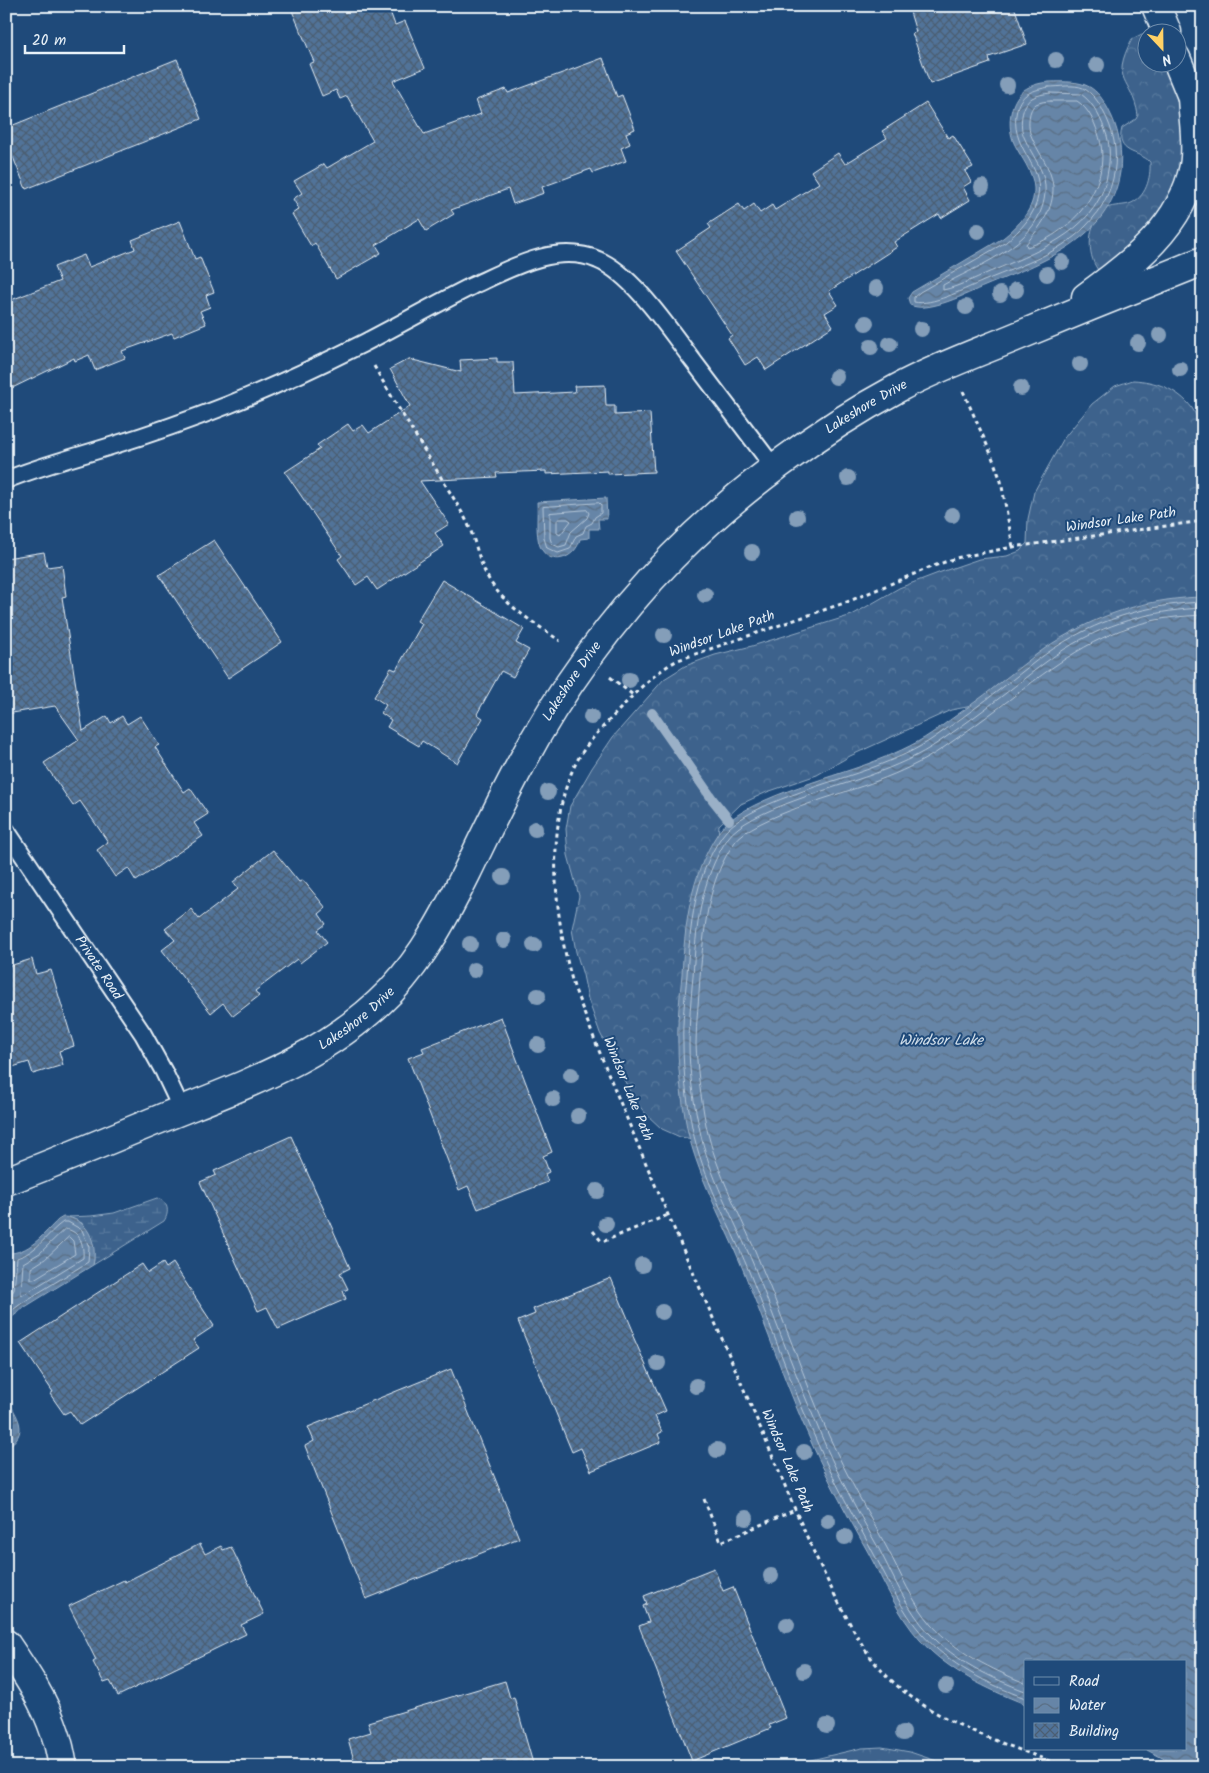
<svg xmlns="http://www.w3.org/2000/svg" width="1209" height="1773" viewBox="0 0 1209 1773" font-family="Kalam,sans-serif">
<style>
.forest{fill:url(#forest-crowns);stroke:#92aac2}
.wetland{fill:url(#wetland-marsh);stroke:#92aac2}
.water{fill:url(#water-waves);stroke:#9ab0c7}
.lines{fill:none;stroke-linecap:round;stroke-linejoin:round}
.shore{stroke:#b4c6d8;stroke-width:1}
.stream{stroke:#9ab0c7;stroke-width:10}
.building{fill:url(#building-cross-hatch);stroke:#e8f1f8}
.lane-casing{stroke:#e8f1f8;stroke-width:20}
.street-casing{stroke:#e8f1f8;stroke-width:31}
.path{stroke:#e8f1f8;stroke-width:3;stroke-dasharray:4 4;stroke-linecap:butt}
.lane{stroke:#1f4a7a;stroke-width:16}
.street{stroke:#1f4a7a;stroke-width:28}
.tree{fill:#849eb9}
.labels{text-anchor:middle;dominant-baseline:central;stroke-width:4;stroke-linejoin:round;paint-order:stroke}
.street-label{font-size:14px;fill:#e8f1f8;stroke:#1f4a7a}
.water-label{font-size:15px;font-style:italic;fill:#d4e1ec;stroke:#1f4a7a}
</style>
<defs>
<pattern id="forest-crowns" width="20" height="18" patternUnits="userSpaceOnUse" patternTransform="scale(1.25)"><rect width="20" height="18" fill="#3c628c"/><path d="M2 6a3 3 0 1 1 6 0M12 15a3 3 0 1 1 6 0" fill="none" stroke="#58799d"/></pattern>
<pattern id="wetland-marsh" width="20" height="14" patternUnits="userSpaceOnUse" patternTransform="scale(1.25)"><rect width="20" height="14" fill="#3c628c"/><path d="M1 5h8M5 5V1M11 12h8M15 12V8" fill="none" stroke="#58799d"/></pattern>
<pattern id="water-waves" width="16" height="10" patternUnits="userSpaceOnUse" patternTransform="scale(1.25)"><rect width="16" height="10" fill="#6685a7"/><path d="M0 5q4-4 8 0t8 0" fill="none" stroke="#596d82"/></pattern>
<pattern id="building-cross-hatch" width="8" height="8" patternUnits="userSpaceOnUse" patternTransform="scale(1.25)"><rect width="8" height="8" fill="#517399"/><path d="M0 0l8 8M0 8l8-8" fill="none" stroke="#4c5e72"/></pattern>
</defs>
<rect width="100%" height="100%" fill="#1f4a7a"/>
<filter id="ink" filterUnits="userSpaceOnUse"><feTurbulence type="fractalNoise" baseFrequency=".02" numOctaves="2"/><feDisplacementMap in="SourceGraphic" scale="10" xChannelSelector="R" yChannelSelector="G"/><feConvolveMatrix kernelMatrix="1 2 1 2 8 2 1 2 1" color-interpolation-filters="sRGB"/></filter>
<g filter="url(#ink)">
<!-- forest -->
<path class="forest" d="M 1142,34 L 1146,35 L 1146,62 L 1174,63 L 1182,91 L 1184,187 L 1129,249 C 1111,252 1115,263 1104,271 L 1098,270 C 1086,254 1088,223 1103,210 C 1110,205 1122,206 1129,204 C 1146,198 1151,178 1150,162 C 1139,150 1115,155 1122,128 L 1136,119 L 1138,115 C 1132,77 1109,83 1132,39 Z
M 1133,380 C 1155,381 1178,389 1192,408 C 1196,414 1199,422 1202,429 L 1203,605 L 988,703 L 951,710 L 850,756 L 817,775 L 767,792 L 741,804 L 719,825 L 694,1139 L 680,1137 L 662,1129 L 647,1115 L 635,1101 L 600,1033 L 588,999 L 583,975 L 576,952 L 572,929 L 579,896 L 568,855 L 566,829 L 570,806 L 592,768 L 613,737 L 664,679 L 685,666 L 715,655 L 752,646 L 852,615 L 899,588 L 941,572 L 979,559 L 1007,556 L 1020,551 L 1027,543 L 1028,519 L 1034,492 L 1064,438 L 1092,404 L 1115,386 Z
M 882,1747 L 910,1752 L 954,1767 L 781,1767 L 862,1748 Z"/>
<!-- wetland -->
<path class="wetland" d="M 157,1198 C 168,1201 170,1212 164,1221 L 93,1265 L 94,1259 L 82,1223 L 68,1217 L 91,1216 L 114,1213 Z"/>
<!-- water -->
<path class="water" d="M 1049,82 C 1084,81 1096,82 1112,117 C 1120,135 1122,152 1120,172 C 1110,240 1040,263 985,286 C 968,293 928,314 910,305 L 908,298 L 912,292 L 1003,238 C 1018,226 1035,209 1034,188 C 1033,171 1021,158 1014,143 C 1007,127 1009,101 1024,90 C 1031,85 1040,83 1049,82 Z
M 606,498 L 607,519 L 598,519 L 599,529 L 589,529 L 589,538 L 580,539 C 576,559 549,568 540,546 C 535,533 538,515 537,502 Z
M 1203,597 L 1203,1767 L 1180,1767 L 1145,1749 L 1185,1749 L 1185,1662 L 1025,1662 L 1025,1704 C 987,1689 948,1671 920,1640 C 898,1615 885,1584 869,1554 C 849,1518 829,1482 812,1444 C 787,1388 767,1329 744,1272 C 725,1224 698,1178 687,1128 C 682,1101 678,1072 678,1044 C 677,1021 680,997 682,974 C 685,925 690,876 718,833 C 739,800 831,778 870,763 C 891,755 913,746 932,733 C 955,716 979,700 1001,682 C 1023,665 1045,646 1070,633 C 1111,610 1156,598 1203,597 Z
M 63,1217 C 88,1217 98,1244 93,1265 L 25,1307 L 6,1322 L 6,1295 L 11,1278 L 11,1253 C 32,1251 44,1233 58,1220 Z
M 6,1397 C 17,1417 31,1432 6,1448 Z"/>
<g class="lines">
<!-- shore -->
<path class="shore" d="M 1049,87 C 1059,87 1074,84 1083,88 C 1092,93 1099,102 1103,111 C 1125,150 1117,195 1086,226 C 1058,255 1016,267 979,283 C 962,290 932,306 914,302 L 914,297 L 920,292 L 1006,242 C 1020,230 1035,216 1038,196 C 1044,163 1008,148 1017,109 C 1021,93 1034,90 1049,87 Z
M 1050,93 L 1081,94 C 1095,104 1102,121 1107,136 C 1110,147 1110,159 1108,170 C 1101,228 1043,249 997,269 C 981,275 959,287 943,290 L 943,285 C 975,267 1025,249 1040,213 C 1045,201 1047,188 1043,175 C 1038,161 1029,150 1024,137 C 1019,126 1021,105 1032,98 C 1037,95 1044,94 1050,93 Z
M 1051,101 L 1077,101 C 1088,108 1094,121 1098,133 C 1115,183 1074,233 1027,247 L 1026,244 C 1040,227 1054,210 1053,186 C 1051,166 1037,152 1030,133 C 1028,125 1028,109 1036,104 C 1040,102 1046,101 1051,101 Z
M 599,503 L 601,505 L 601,513 L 595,517 L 592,523 L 586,526 L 583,533 L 576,536 L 570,549 L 558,553 L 547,548 L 544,538 L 543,507 Z
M 587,510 L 589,513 L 587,518 L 571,532 L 566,545 L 559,547 L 552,544 L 550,538 L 550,513 Z
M 559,519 L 568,519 L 571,521 L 560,535 L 557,533 L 557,521 Z
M 65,1229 C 80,1231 84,1244 83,1258 L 23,1295 L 21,1294 L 23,1263 L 40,1253 Z
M 69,1237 L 73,1241 L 75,1254 L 34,1279 L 31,1279 L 31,1268 L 45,1259 Z
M 6,1295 L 11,1294 L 14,1290 L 17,1258 C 39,1251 46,1234 63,1222 L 68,1222 L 82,1230 L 89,1247 L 88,1262 L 22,1303 L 6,1315
M 1025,1683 C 991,1669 957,1653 932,1625 C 912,1602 901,1574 887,1548 C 867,1511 846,1474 829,1436 C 804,1379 784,1320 760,1263 C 742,1217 716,1173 706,1125 C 701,1098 697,1070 696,1044 C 696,1022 699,999 700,977 C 704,931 707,880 735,842 C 752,817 846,793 877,781 C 900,772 923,762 943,748 C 966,732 988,716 1009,700 C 1054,665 1095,634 1151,621 C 1168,617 1186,616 1203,615
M 1025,1691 C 991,1678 955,1661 929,1633 C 907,1609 894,1578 879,1549 C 858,1512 837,1474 821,1435 C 797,1379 776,1322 754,1266 C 735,1220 708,1175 699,1126 C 693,1099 689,1071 689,1044 C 689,1021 691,998 693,976 C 696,929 700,879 728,838 C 746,811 838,787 871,775 C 895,766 919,756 939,742 C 962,726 984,710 1006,693 C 1028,676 1049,658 1073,644 C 1113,621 1157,610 1203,608
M 1025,1698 C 988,1684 949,1665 922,1634 C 902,1611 890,1583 875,1556 C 855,1518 833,1480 816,1440 C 791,1384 771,1326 748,1269 C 729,1223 702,1177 692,1127 C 687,1100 683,1071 683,1044 C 682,1021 685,998 687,975 C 690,927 694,877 722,836 C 743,804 836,782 874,767 C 895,759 917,750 935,737 C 958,721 981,704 1003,687 C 1025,670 1047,651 1071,638 C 1112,615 1156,604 1203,602"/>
<!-- stream -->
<path class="stream" d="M 652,713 L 713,800 L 729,820"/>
</g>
<!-- building -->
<path class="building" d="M 290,6 L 388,6 L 395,25 L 405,21 L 425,68 L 393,81 L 424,134 L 481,114 L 476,100 L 506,89 L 508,93 L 603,58 L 617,97 L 622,95 L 635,129 L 626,133 L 630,144 L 621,148 L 626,161 L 593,173 L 591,169 L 542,187 L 544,193 L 513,204 L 508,189 L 451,210 L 454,214 L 426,231 L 419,219 L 376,245 L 381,253 L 336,279 L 315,243 L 311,246 L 292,214 L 299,209 L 293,199 L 302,193 L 294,181 L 324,164 L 327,168 L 373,141 L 347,96 L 340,99 L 336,90 L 322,96 L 309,64 L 314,62 Z
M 923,6 L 1014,6 L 1027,44 L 989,57 L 990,63 L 930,84 L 912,33 L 916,32 L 910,12 Z
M 177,59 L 201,119 L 26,189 L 6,140 L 6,128 Z
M 926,103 L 948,138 L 953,135 L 973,167 L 965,171 L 971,182 L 963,187 L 970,200 L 941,218 L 939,214 L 894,242 L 897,247 L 829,291 L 838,305 L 825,313 L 833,326 L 766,370 L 758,357 L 745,365 L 728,338 L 732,335 L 676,251 L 711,228 L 708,224 L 739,204 L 744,211 L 754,204 L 760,213 L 772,205 L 775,210 L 819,183 L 811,171 L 838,153 L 845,164 L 887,138 L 882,131 Z
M 180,221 L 195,259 L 200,257 L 214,292 L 206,295 L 210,307 L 200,311 L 206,324 L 174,337 L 172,333 L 122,351 L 125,358 L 95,370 L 89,355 L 75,361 L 74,358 L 6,391 L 6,302 L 60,281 L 54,267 L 84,255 L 89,267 L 135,249 L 132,240 Z
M 497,358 L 497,362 L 513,362 L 515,395 L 575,392 L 574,386 L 605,385 L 606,406 L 615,406 L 615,415 L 650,413 L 654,472 L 608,474 L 608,471 L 546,474 L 546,471 L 496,473 L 497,477 L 420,481 L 449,524 L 435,533 L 444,546 L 377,590 L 368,577 L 356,585 L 338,559 L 342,556 L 285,472 L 320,449 L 317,445 L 348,424 L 353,431 L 363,425 L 369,433 L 410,406 L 390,369 L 409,359 L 461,372 L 460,360 Z
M 214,540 L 282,642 L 228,678 L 159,575 Z
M 44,552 L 47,567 L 62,565 L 66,596 L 62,597 L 83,731 L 107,716 L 111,723 L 122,716 L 127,724 L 140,716 L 159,745 L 155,747 L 184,792 L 190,788 L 208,814 L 194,823 L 203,836 L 136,881 L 128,868 L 115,877 L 97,850 L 108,842 L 80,801 L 73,806 L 44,763 L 79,740 L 55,706 L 6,714 L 6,558 Z
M 442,580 L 524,629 L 516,643 L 529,650 L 513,677 L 501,671 L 477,714 L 483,718 L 457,763 L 422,741 L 419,746 L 387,727 L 391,720 L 381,713 L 386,705 L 374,697 L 391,668 L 396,670 L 422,624 L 417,621 Z
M 273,850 L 299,882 L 303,880 L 326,908 L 319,914 L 326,924 L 318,930 L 327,942 L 300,963 L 297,959 L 255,991 L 259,996 L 233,1016 L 223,1003 L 211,1013 L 162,950 L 175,940 L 165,929 L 191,909 L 199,919 L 238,889 L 233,882 Z
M 32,959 L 36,974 L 51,970 L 74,1046 L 59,1051 L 63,1065 L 33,1074 L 29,1062 L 6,1069 L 6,967 Z
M 501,1017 L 552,1152 L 543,1156 L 549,1172 L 545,1174 L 548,1182 L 478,1209 L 468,1186 L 459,1190 L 408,1058 L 424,1052 L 422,1048 Z
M 291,1136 L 350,1268 L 340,1273 L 348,1289 L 343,1291 L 346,1299 L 278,1329 L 267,1307 L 258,1311 L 200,1182 L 216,1175 L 214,1171 Z
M 163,1263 L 166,1268 L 173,1263 L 214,1326 L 193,1340 L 199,1348 L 80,1425 L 70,1411 L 64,1414 L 50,1394 L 53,1392 L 20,1343 L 142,1264 L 148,1273 Z
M 611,1278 L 634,1333 L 632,1334 L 666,1411 L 655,1416 L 662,1432 L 658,1434 L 661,1442 L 591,1471 L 581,1448 L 572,1452 L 518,1321 L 535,1314 L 533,1309 Z
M 451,1369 L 519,1538 L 366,1599 L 305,1446 L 314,1441 L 308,1427 Z
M 200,1544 L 205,1554 L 221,1546 L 223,1550 L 231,1547 L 264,1614 L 241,1625 L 246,1634 L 118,1696 L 110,1681 L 104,1683 L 93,1662 L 96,1660 L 69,1606 L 124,1580 L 125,1582 Z
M 714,1568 L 723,1591 L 733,1587 L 786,1718 L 769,1725 L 771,1728 L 692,1761 L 639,1626 L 649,1622 L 643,1606 L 647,1604 L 644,1596 Z
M 505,1681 L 510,1698 L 514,1697 L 534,1767 L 356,1767 L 348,1739 L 371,1732 L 368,1722 Z"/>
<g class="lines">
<!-- lane casing -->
<g class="lane-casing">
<g id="lane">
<path d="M 6,480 C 40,466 76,457 111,446 C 150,434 190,420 228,405 C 273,387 318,366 362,344 C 399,325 434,305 472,286 C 509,269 556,242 598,260 C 633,274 671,332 694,362 C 721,398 748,433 775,469"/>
<path id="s1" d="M 6,830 L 143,1034 L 164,1072 L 182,1110"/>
</g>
</g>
<!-- street casing -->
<g class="street-casing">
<g id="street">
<path d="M 1156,6 L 1167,32"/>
<path d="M 1176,58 L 1199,114"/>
<path d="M 1086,297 C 1133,263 1182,226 1194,166 C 1198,144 1193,119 1192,97"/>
<path id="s2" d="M 6,1181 C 60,1161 113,1138 167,1116 C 249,1083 328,1056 391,991 C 424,956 446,914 467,872 C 484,837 501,801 520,766 C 558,693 614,616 672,557 C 736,492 818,431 898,388 C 935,368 974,354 1013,338 C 1076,312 1140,286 1203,261"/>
<path d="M 6,1644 C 25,1672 45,1701 55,1733 C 59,1744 61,1755 63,1767"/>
</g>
</g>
<!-- path -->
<path class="path" d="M 374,366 C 403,417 435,466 464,516 C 478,541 477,568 498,592 C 515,612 539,626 560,641
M 963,391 L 991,454 L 1001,481 L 1013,547
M 610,677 L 633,695
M 593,1231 L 602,1242 L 668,1215
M 704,1499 L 721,1542 L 795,1510
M 1065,1767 C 1004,1743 928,1721 883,1672 C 865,1653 853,1629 841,1607 C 810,1549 786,1487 760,1427 C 698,1281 631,1136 574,987 C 554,920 542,813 583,751 C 593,736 608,722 620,709 C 638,690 655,672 678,660 L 847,602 L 931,567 L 956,558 L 1013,547 L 1203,521"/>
<!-- lane -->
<use href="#lane" class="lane"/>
<!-- street -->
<use href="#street" class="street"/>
</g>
<!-- trees -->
<g class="tree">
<circle cx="1056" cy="60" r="8"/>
<circle cx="1097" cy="65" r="8"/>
<circle cx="1007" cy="85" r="8"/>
<circle cx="982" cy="187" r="8"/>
<circle cx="978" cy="231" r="8"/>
<circle cx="1062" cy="262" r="8"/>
<circle cx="1047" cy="274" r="8"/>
<circle cx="876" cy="288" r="8"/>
<circle cx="1016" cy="290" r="8"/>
<circle cx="1000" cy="294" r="8"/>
<circle cx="966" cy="307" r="8"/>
<circle cx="866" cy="323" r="8"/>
<circle cx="921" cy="329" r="8"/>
<circle cx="1160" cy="335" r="8"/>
<circle cx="1138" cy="343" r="8"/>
<circle cx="890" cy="344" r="8"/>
<circle cx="871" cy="347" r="8"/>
<circle cx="1080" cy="364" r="8"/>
<circle cx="1180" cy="369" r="8"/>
<circle cx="836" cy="377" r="8"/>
<circle cx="1021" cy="388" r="8"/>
<circle cx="848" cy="478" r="8"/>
<circle cx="952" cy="515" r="8"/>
<circle cx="797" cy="517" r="8"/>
<circle cx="752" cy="552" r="8"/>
<circle cx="705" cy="595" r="8"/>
<circle cx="664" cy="635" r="8"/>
<circle cx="629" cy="680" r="8"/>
<circle cx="591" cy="717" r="8"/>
<circle cx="548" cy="792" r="8"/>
<circle cx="535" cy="829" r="8"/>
<circle cx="503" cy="877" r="8"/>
<circle cx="504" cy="940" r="8"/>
<circle cx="470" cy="944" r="8"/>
<circle cx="534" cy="945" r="8"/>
<circle cx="474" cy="970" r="8"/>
<circle cx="538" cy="996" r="8"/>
<circle cx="538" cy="1045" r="8"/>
<circle cx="571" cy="1075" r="8"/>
<circle cx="553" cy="1099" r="8"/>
<circle cx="578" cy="1116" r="8"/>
<circle cx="597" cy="1191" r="8"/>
<circle cx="606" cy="1224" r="8"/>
<circle cx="642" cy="1265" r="8"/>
<circle cx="662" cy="1312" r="8"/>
<circle cx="658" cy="1363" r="8"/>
<circle cx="696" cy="1386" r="8"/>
<circle cx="717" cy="1450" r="8"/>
<circle cx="804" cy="1452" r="8"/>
<circle cx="746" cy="1518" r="8"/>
<circle cx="828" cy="1521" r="8"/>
<circle cx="845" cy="1537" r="8"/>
<circle cx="771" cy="1576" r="8"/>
<circle cx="787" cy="1625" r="8"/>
<circle cx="804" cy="1671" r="8"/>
<circle cx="946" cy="1686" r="8"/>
<circle cx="827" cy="1726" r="8"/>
<circle cx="903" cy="1733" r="8"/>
</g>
</g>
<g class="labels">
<!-- street labels -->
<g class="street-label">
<text stroke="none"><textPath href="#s2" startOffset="1198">Lakeshore Drive</textPath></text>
<text transform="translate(1121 520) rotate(-8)">Windsor Lake Path</text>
<text transform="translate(722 634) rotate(-20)">Windsor Lake Path</text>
<text stroke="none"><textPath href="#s2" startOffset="792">Lakeshore Drive</textPath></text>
<text stroke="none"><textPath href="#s1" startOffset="166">Private Road</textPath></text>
<text stroke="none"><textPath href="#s2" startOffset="388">Lakeshore Drive</textPath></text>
<text transform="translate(628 1089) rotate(68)">Windsor Lake Path</text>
<text transform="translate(787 1461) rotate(67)">Windsor Lake Path</text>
</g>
<!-- water labels -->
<g class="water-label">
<text x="941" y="1041">Windsor Lake</text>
</g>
</g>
<!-- margin -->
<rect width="1209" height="1773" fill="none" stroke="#1f4a7a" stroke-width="25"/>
<rect x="12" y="12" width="1184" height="1748" fill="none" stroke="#e8f1f8" stroke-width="2" filter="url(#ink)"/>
<!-- legend -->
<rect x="1024" y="1660" width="162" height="90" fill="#1f4a7a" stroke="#6f8dac"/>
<rect x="1034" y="1677" width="25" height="8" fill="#1f4a7a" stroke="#6f8dac"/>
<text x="1069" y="1686" font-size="15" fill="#e8f1f8">Road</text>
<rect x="1034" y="1698" width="25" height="15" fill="url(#water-waves)" stroke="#6f8dac"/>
<text x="1069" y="1710" font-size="15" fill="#e8f1f8">Water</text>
<rect x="1034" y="1723" width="25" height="15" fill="url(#building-cross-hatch)" stroke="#6f8dac"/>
<text x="1069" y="1736" font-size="15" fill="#e8f1f8">Building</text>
<!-- north arrow -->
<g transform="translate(1162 48) rotate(158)"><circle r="24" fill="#1f4a7a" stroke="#6f8dac"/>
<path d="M0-4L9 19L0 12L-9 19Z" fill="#ffd166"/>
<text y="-8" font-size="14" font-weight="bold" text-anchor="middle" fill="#e8f1f8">N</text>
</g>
<!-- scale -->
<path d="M25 45v8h99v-8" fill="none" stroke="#e8f1f8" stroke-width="2.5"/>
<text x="32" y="45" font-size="15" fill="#e8f1f8" stroke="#1f4a7a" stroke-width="4" paint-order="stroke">20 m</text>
</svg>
